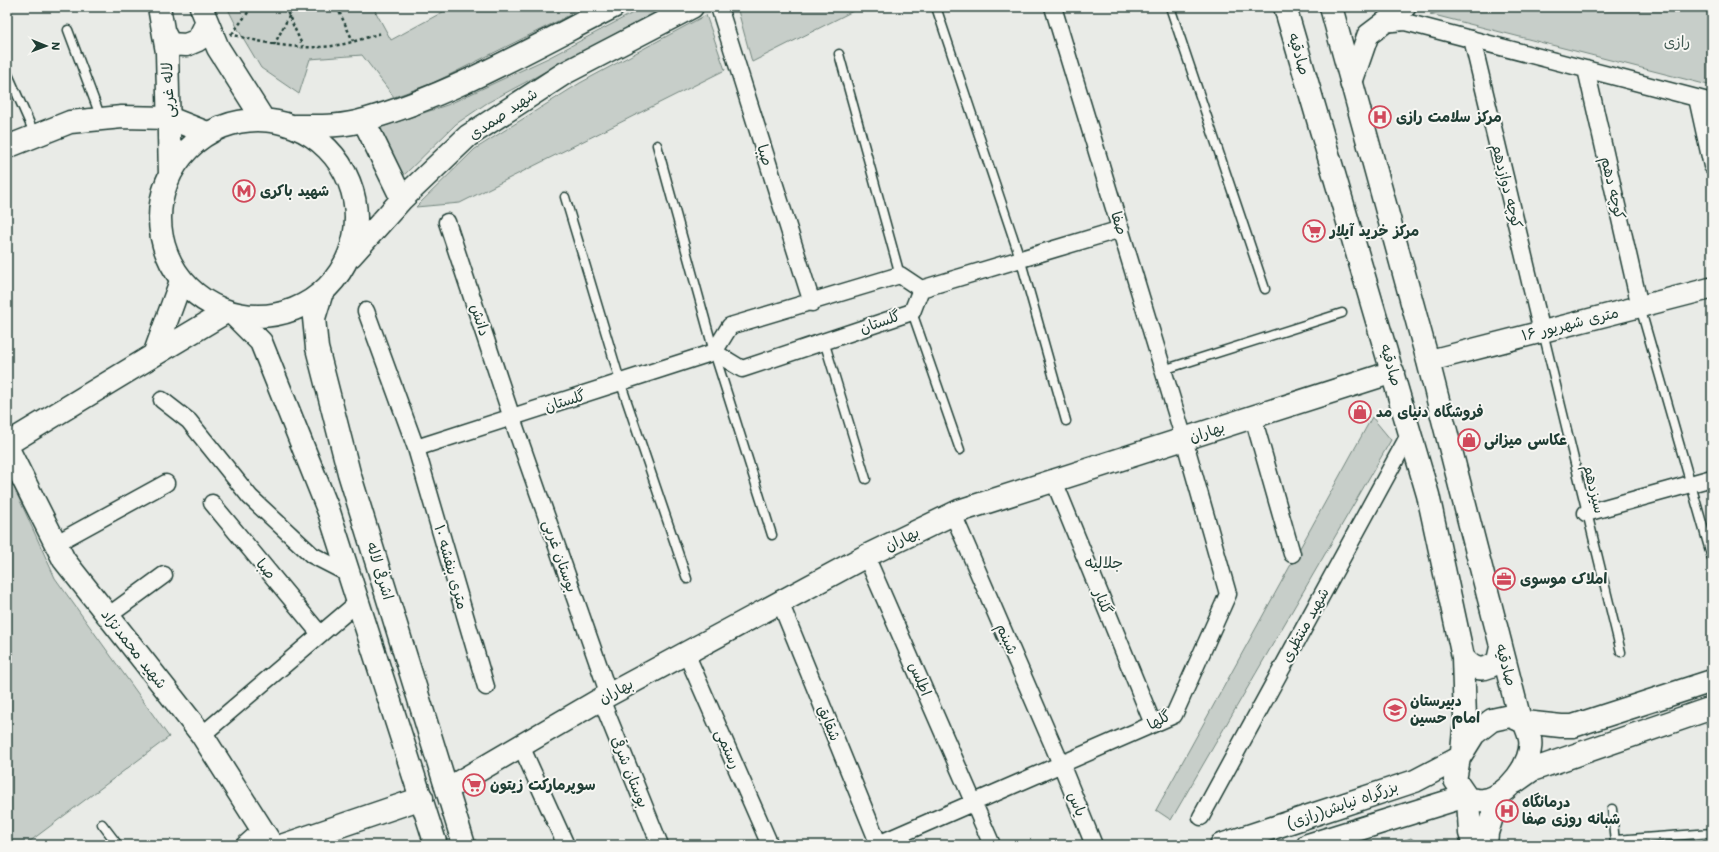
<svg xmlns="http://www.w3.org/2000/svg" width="1719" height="852" viewBox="0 0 1719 852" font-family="'Shantell Sans','Playpen Sans Arabic',sans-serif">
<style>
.green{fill:#c7cec9;stroke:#73867e}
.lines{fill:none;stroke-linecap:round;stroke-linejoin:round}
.service-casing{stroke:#1f3d34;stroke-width:11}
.minor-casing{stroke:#1f3d34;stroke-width:19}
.tertiary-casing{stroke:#1f3d34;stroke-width:24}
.secondary-casing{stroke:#1f3d34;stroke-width:25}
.primary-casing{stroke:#1f3d34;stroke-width:25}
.trunk-casing{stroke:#1f3d34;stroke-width:25}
.path{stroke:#1f3d34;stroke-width:2.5;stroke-dasharray:3 3;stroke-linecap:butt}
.service{stroke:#f6f6f2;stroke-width:8}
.minor{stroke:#f6f6f2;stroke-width:16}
.tertiary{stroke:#f6f6f2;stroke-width:21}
.secondary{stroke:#f6f6f2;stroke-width:22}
.primary{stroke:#f6f6f2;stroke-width:22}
.trunk{stroke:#f6f6f2;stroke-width:22}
.labels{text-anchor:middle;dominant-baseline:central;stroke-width:4;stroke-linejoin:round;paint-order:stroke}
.park-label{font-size:15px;fill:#415a52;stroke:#f6f6f2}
.street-label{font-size:15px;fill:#1f3d34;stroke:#f6f6f2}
.poi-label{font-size:15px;font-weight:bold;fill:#1f3d34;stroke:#f6f6f2;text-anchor:start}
.neighbourhood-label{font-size:16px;fill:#1f3d34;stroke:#f6f6f2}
</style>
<rect width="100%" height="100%" fill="#e9ebe7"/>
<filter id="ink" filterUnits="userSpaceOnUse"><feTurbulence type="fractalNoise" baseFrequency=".025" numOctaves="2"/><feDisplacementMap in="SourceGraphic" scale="8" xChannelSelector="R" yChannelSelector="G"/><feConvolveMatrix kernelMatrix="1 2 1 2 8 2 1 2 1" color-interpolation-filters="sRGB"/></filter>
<g filter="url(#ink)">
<!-- green -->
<path class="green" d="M 227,7 L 373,7 L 391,40 L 452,7 L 586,7 L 433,83 L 394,97 L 362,55 L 310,59 L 299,94 L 261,68 L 239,31 Z
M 644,7 L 665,7 L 487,103 L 456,124 L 397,182 L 373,130 L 447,105 L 548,58 Z
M 737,7 L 861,7 L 752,62 Z
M 1457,7 L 1712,7 L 1712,86 L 1430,14 Z
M 706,15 L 725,70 L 460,203 L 416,207 L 475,149 L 580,83 Z
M 1372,417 L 1391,440 L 1171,820 L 1156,810 Z
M 7,472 L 55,578 L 169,737 L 25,845 L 7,845 Z
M 1411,838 L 1420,845 L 1391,845 Z"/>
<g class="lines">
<!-- service casing -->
<g class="service-casing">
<path id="service" d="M 936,7 L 1020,258 L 1066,421
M 1170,7 L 1265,289
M 68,30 L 101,118
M 839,54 L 900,275
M 7,72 L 35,135
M 657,145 L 714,352 L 772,535
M 565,197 L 621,384 L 687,579
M 1640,307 L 1712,558
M 912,312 L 960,450
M 1543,332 L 1621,652
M 824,341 L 866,479
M 1163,370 L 1342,313
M 1612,809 L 1615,844
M 102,824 L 118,845
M 1615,840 L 1712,833"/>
</g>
<!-- minor casing -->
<g class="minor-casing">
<path id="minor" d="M 719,7 L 812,303
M 1382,24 L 1405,22 L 1712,102
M 1472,39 L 1542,332
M 1586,69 L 1640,307
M 1697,98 L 1712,166
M 447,222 L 512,418 L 609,695
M 366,311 L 416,448 L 486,687
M 714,352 L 742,369 L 912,312 L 921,289
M 162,400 L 189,421 L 250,497 L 312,555 L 349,574
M 1253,417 L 1292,554
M 416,448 L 714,352 L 730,326 L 900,275 L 921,289 L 1121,229
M 1054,481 L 1153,724
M 212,503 L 320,634
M 1586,513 L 1712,478
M 953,514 L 1061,764 L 1094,845
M 55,544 L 166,483
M 866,556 L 992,845
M 780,602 L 879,845
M 108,616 L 164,575
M 686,653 L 770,845
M 601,699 L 660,845
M 202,735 L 357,603
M 521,746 L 565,843 L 562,845
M 1201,817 L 1410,433
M 244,845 L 262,829
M 876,845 L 1174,715 L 1228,594 L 1184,439 L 1053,7"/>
</g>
<!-- tertiary casing -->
<g class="tertiary-casing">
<path id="tertiary" d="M 1351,84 L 1368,35 L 1405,7
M 1428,361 L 1712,288"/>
</g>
<!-- secondary casing -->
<g class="secondary-casing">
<path id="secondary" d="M 1285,7 L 1428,495 L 1463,657 L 1465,719 L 1462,752
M 1331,7 L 1428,361 L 1520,720
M 7,147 L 70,122 L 122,117 L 169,118 L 207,133
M 181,281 L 154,355 L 226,312
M 7,444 L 154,355
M 7,447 L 64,560 L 202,735 L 272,845
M 1463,657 C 1473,671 1485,672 1498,661 L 1501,647
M 447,789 L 601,699 L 866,556 L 959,511 L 1393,372
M 1468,799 L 1470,833 L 1474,845
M 284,845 L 422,798
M 1486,845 L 1487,833 L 1499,794"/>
</g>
<!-- primary casing -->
<g class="primary-casing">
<path id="primary" d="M 159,7 L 167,52 L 170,175
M 201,7 L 218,48 L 263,119
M 164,33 L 170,44 L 186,45 L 198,40 L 207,22
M160 218a98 98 0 1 1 196 0a98 98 0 1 1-196 0Z
M 364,121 L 402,199
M 295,126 C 318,126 342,127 364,120 C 450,96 534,47 613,7
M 351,256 L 402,199 L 468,136 L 565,73 L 692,7
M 321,295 L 314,318 L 317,348 L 349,473 L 464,845
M 235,316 L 261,342 L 329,512 L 436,845"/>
</g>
<!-- trunk casing -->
<g class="trunk-casing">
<path id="trunk" d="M 1510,716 L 1524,722 C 1526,727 1529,734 1530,739 C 1534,762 1507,797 1484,800 C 1479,801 1473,799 1468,799 L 1455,780 L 1459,758 L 1474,734 L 1492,720 Z
M 1524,722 L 1561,726 L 1573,726 L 1712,681
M 1515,782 L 1532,770 L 1712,708
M 1221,845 L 1415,781 L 1459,758
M 1308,845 L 1466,796"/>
</g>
<!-- path -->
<path class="path" d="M 285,7 L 303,47
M 337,7 L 353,41
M 230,34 C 267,44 305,52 344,44 C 357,41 370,36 382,33
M 232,34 L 252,7
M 274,45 L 294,7"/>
<!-- service -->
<use href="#service" class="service"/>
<!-- minor -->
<use href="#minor" class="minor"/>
<!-- tertiary -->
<use href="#tertiary" class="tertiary"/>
<!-- secondary -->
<use href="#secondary" class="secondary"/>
<!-- primary -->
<use href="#primary" class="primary"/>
<!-- trunk -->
<use href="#trunk" class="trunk"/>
</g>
</g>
<!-- icons -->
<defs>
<g id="hospital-ring" transform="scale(1.15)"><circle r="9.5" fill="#f6f6f2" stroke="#d1495b" stroke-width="1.5"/><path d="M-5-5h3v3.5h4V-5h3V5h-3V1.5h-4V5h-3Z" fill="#d1495b"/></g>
<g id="metro-ring" transform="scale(1.15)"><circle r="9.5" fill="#f6f6f2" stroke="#d1495b" stroke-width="1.5"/><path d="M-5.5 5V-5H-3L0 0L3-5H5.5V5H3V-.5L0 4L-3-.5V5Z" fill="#d1495b"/></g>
<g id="supermarket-ring" transform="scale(1.15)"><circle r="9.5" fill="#f6f6f2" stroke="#d1495b" stroke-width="1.5"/><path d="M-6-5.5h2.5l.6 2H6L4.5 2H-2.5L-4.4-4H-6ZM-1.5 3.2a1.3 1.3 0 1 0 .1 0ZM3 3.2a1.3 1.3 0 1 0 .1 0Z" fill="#d1495b"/></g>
<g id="shop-ring" transform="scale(1.15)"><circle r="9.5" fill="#f6f6f2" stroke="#d1495b" stroke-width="1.5"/><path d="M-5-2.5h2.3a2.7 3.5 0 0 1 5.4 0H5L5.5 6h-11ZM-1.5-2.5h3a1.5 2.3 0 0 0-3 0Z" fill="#d1495b"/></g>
<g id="office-ring" transform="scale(1.15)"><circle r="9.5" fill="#f6f6f2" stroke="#d1495b" stroke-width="1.5"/><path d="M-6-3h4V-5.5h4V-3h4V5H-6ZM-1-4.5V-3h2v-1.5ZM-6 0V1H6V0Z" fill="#d1495b"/></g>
<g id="school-ring" transform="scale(1.15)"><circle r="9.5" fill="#f6f6f2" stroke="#d1495b" stroke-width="1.5"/><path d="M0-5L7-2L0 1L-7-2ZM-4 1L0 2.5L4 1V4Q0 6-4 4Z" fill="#d1495b"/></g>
</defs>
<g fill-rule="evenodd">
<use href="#hospital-ring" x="1380" y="117"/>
<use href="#metro-ring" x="244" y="191"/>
<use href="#supermarket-ring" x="1314" y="231"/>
<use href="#shop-ring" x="1360" y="412"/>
<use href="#shop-ring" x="1469" y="440"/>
<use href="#office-ring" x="1504" y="579"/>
<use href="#school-ring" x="1395" y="710"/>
<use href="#supermarket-ring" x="474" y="785"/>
<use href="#hospital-ring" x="1507" y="811"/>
</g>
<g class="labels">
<!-- park labels -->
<g class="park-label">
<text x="1677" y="42">رازی</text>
</g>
<!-- street labels -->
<g class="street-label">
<text transform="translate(1299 54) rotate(74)">صادقیه</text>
<text transform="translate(168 90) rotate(-92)">لاله غربی</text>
<text transform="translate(503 114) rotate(-34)">شهید صمدی</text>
<text transform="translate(765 155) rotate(73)">صبا</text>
<text transform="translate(1507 186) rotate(76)">کوچه دوازدهم</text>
<text transform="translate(1613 188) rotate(77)">کوچه دهم</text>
<text transform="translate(1119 223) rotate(73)">صفا</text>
<text transform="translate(480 320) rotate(72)">دانش</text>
<text transform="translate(880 322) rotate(-19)">گلستان</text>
<text transform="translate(1570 324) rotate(-14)">۱۶ متری شهریور</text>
<text transform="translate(1391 365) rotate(74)">صادقیه</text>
<text transform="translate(565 401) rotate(-17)">گلستان</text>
<text transform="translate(1207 432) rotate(-18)">بهاران</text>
<text transform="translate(1594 489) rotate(76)">سیزدهم</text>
<text transform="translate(902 539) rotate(-26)">بهاران</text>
<text transform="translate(560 556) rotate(71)">بوستان غربی</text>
<text transform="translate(451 567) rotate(74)">۱۰ متری بنفشه</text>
<text transform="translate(266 569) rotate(50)">صبا</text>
<text transform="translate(380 571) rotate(73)">اشرفی لاله</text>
<text transform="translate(1103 602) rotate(68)">گلنار</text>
<text transform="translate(1305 625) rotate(-61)">شهید منتظری</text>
<text transform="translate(1007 639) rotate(67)">شبنم</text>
<text transform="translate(134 649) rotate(52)">شهید محمدنژاد</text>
<text transform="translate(1506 665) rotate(75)">صادقیه</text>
<text transform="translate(920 679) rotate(67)">اطلس</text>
<text transform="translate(616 691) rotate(-28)">بهاران</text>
<text transform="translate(1159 720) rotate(-27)">گلها</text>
<text transform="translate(829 723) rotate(68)">شقایق</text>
<text transform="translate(728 749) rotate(66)">رستمی</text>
<text transform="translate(630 772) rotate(68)">بوستان شرقی</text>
<text transform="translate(1077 804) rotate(68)">یاس</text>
<text transform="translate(1342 805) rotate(-19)">بزرگراه نیایش(رازی)</text>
</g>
<!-- poi labels -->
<g class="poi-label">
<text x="1396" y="117">مرکز سلامت رازی</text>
<text x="260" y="191">شهید باکری</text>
<text x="1330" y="231">مرکز خرید آیلار</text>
<text x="1376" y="412">فروشگاه دنیای مد</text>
<text x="1484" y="440">عکاسی میزانی</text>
<text x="1520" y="579">املاک موسوی</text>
<text x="1410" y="701">دبیرستان<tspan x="1410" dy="17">امام حسین</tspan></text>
<text x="490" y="785">سوپرمارکت زیتون</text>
<text x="1522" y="802">درمانگاه<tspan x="1522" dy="17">شبانه روزی صفا</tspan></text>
</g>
<!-- neighbourhood labels -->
<g class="neighbourhood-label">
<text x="1104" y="562">جلالیه</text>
</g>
</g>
<!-- margin -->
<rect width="1719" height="852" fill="none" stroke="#f6f6f2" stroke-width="24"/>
<rect x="12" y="12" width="1695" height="828" fill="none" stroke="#1f3d34" stroke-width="1.5" filter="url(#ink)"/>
<!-- north arrow -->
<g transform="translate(46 46) rotate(91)" stroke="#f6f6f2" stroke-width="3" paint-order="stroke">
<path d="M0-3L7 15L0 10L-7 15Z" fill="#1f3d34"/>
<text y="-6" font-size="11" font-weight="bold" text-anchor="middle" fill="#1f3d34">N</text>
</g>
</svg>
